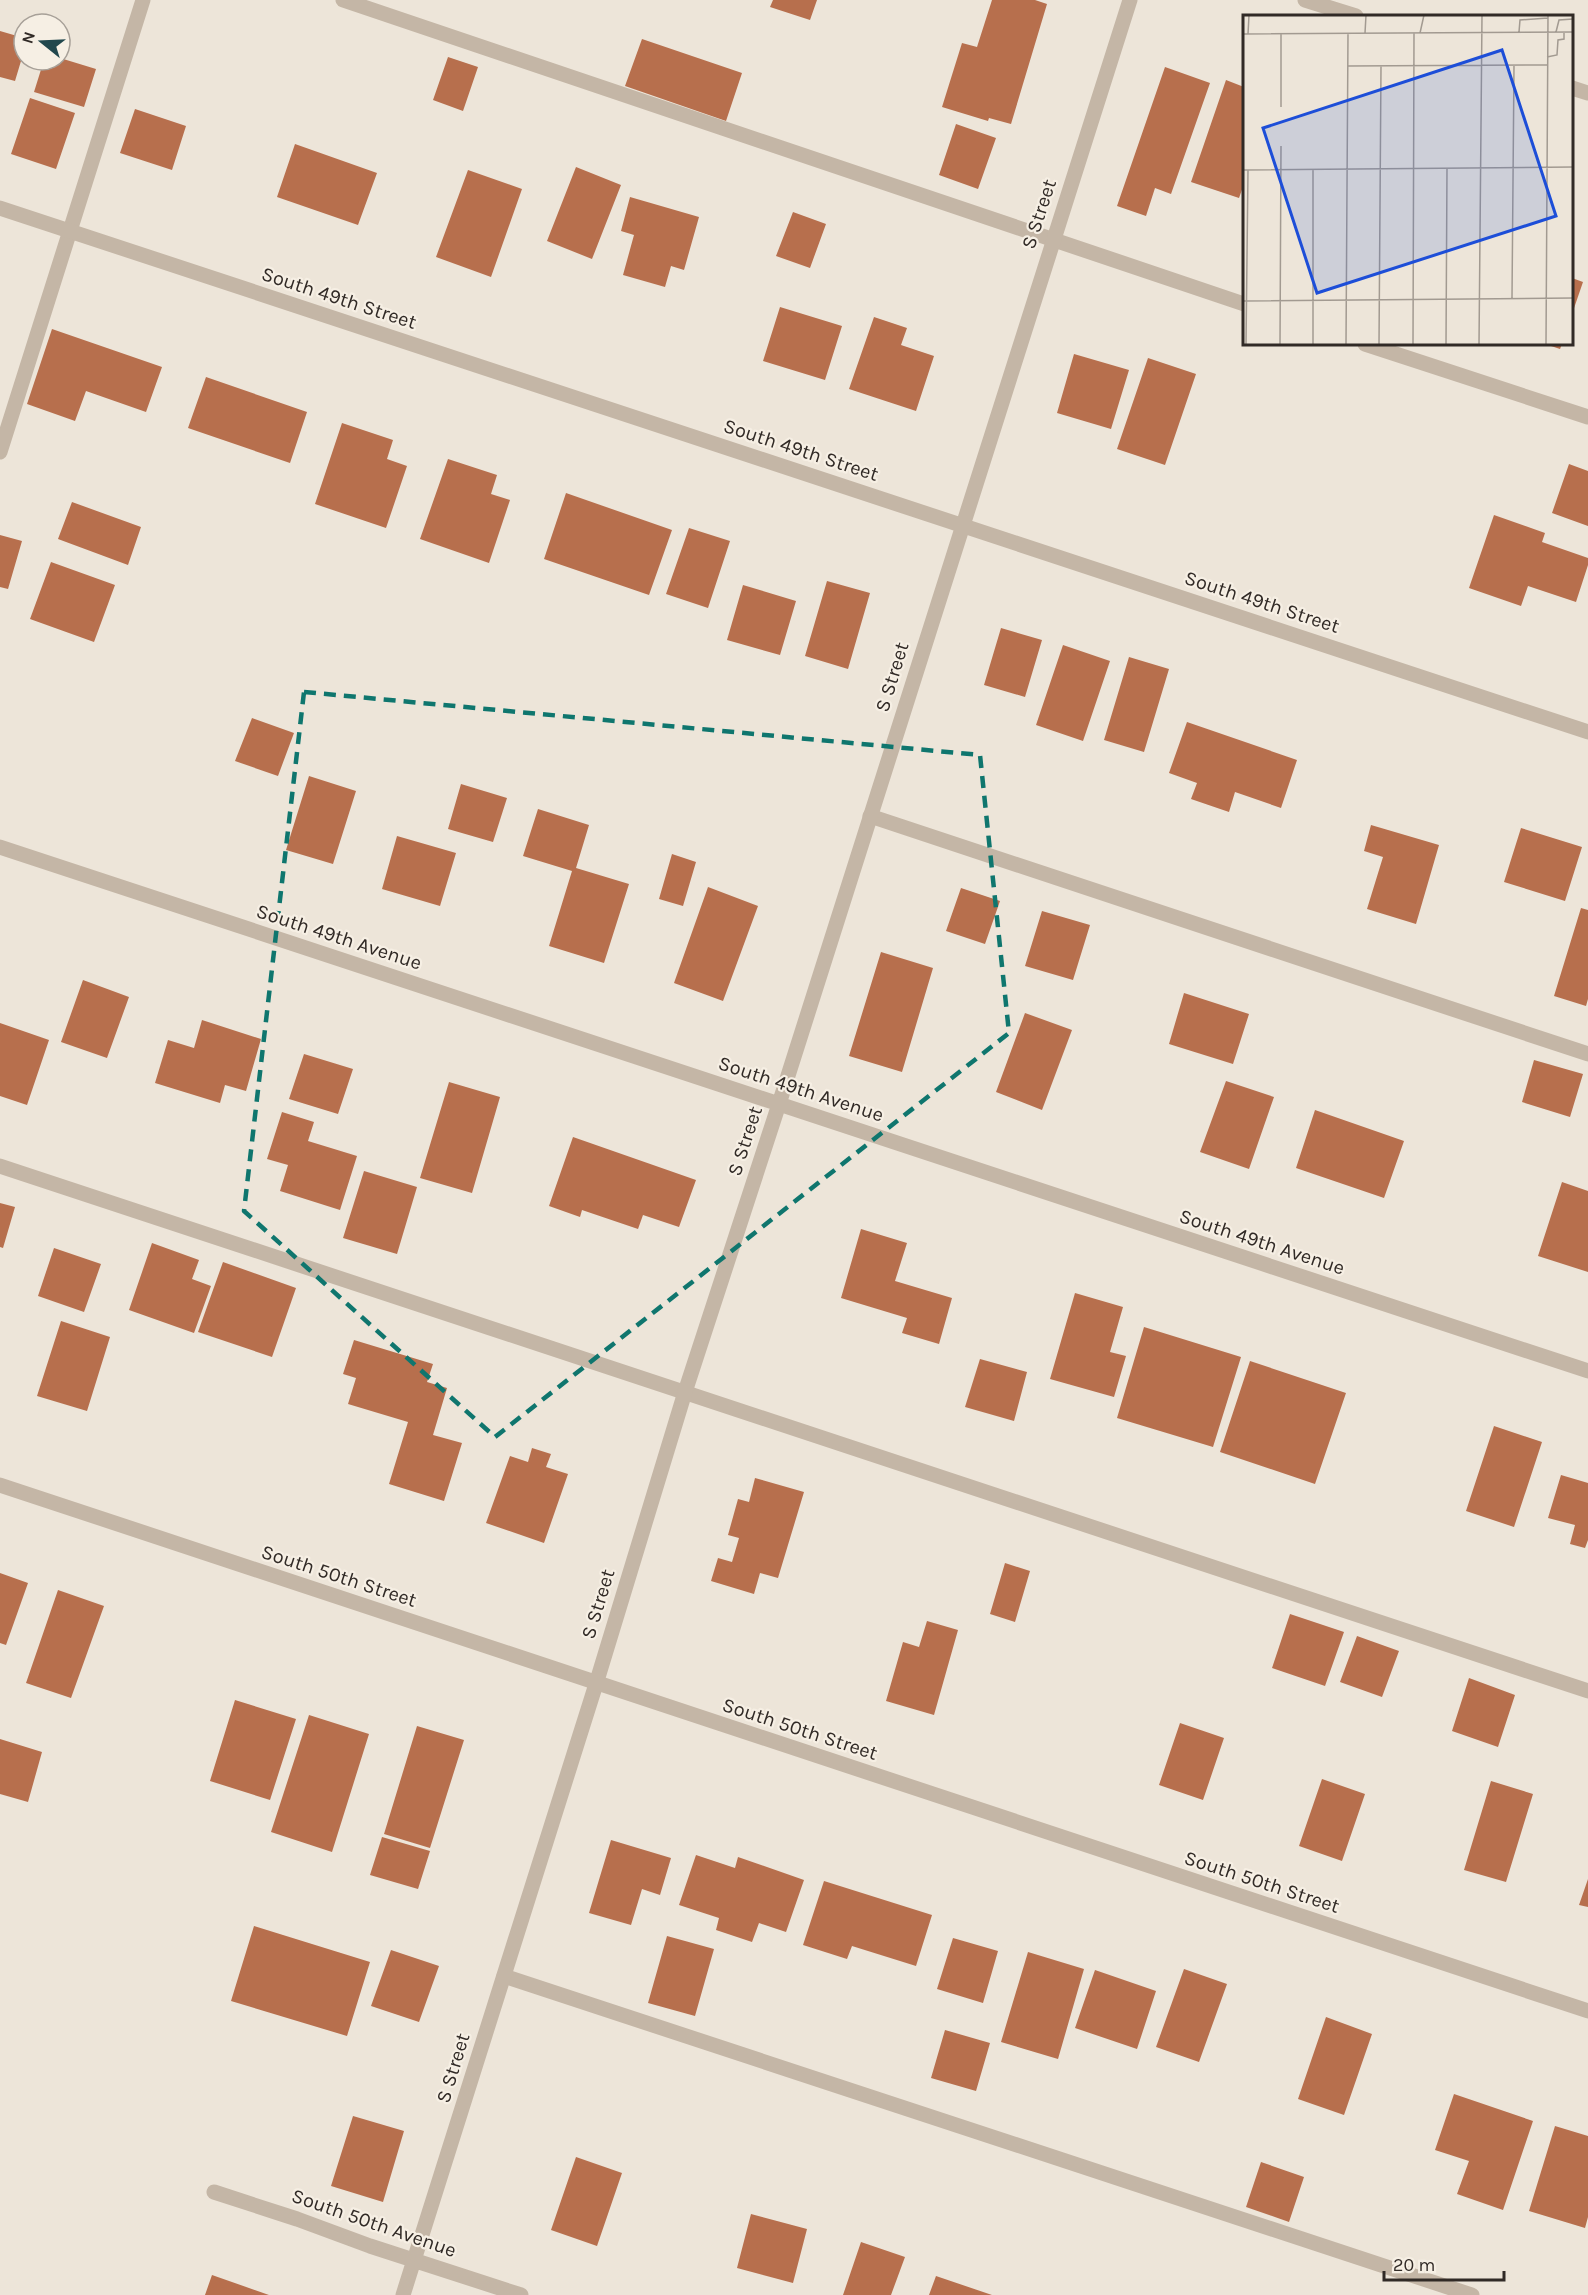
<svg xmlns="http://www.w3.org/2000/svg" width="1588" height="2295" viewBox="0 0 1588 2295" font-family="Karla,sans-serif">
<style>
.building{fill:#b76f4d}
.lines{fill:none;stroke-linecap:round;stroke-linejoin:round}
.service{stroke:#c4b6a6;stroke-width:15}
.minor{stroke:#c4b6a6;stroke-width:15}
.marked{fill:none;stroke:#0f766e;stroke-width:4.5;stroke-dasharray:12 8;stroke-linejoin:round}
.labels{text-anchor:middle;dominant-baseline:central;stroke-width:4.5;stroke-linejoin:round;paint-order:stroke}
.street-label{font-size:20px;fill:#312a26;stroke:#f6efe4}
.inset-road{fill:none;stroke:#a29a91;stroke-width:1.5}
.view{fill:#1d4ed8;fill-opacity:0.15;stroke:#1d4ed8;stroke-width:3}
.inset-edge{fill:none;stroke:#312a26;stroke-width:3}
</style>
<rect width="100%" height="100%" fill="#ede5d9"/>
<!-- building -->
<path class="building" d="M 773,0 L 817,0 L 810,20 L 770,7 Z
M 992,0 L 1035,0 L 1047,4 L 1011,124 L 989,118 L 988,121 L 942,107 L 962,43 L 977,47 Z
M 0,31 L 24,38 L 24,51 L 15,81 L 0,77 Z
M 642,39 L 742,73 L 726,121 L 625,86 Z
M 448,57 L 478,67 L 463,111 L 433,100 Z
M 60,58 L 96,69 L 84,107 L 34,92 L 44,60 L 60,60 Z
M 1165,67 L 1210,83 L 1171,194 L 1155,188 L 1146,216 L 1117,206 Z
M 1226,80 L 1244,87 L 1244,184 L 1239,198 L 1191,182 Z
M 30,98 L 75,113 L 56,169 L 11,154 Z
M 135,109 L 186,126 L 172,170 L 120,153 Z
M 956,124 L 996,138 L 978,189 L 939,175 Z
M 295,144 L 377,173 L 358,225 L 277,197 Z
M 576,167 L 621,185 L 592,259 L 547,241 Z
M 468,170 L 522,189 L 491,277 L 436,257 Z
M 630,197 L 699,217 L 684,270 L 671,266 L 665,287 L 623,275 L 634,235 L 621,231 Z
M 793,212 L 826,224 L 810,268 L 776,256 Z
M 1572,278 L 1583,282 L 1572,314 Z
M 780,307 L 842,326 L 825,380 L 763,361 Z
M 874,317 L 907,328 L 901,345 L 934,356 L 916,411 L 849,389 Z
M 52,329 L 162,367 L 146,412 L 86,391 L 75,421 L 27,404 Z
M 1545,344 L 1562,344 L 1560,349 Z
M 1074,354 L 1129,370 L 1111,429 L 1057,413 Z
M 1148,358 L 1196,374 L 1165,465 L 1117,449 Z
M 206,377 L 307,412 L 290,463 L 188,428 Z
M 342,423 L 393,440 L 387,459 L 407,466 L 386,528 L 315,504 Z
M 448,459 L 497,475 L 491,494 L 510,500 L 489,563 L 420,539 Z
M 1569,464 L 1588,471 L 1588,526 L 1552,513 Z
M 566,493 L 672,530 L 649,595 L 544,559 Z
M 72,502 L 141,527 L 128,565 L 58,539 Z
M 1494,515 L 1545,533 L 1542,542 L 1588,558 L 1588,565 L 1576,602 L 1528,586 L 1521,606 L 1469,588 Z
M 689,528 L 730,541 L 708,608 L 666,594 Z
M 0,535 L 22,541 L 8,589 L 0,587 Z
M 51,562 L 115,585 L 94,642 L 30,619 Z
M 827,581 L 870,593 L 848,669 L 805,656 Z
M 743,585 L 796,601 L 780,655 L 727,640 Z
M 1001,628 L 1042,640 L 1025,697 L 984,685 Z
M 1063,645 L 1110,661 L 1083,741 L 1036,725 Z
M 1129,657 L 1169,669 L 1144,752 L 1104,740 Z
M 252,718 L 294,733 L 278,776 L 235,761 Z
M 1187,722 L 1297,760 L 1281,808 L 1235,792 L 1229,812 L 1191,799 L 1197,783 L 1169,773 Z
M 309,776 L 356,791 L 333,864 L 286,850 Z
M 461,784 L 507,798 L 493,842 L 448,829 Z
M 538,809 L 589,825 L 576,868 L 629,884 L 604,963 L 549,946 L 572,871 L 523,856 Z
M 1371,825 L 1439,845 L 1416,924 L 1367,909 L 1383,857 L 1364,851 Z
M 1521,828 L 1582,847 L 1565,901 L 1504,882 Z
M 397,836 L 456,853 L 440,906 L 382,889 Z
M 672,854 L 696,862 L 683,906 L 659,899 Z
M 708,887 L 758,906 L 723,1001 L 674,983 Z
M 961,888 L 1000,901 L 985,944 L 946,931 Z
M 1581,908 L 1588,910 L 1588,999 L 1586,1006 L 1554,996 Z
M 1042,911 L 1090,925 L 1073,980 L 1025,966 Z
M 881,952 L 933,968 L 902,1072 L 849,1056 Z
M 83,980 L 129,997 L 107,1058 L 61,1042 Z
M 1184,993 L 1249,1014 L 1233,1064 L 1169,1044 Z
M 1025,1013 L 1072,1030 L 1042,1110 L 996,1092 Z
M 202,1020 L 261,1039 L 246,1091 L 225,1085 L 220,1103 L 155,1083 L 168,1040 L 194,1048 Z
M 0,1023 L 49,1040 L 27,1105 L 0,1096 Z
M 304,1054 L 353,1069 L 338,1114 L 289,1099 Z
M 1534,1060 L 1583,1074 L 1570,1117 L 1522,1102 Z
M 1226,1081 L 1274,1097 L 1249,1169 L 1200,1152 Z
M 449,1082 L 500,1097 L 472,1193 L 420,1178 Z
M 1315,1110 L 1404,1141 L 1384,1198 L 1296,1168 Z
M 282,1112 L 314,1122 L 308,1141 L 357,1156 L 340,1210 L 280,1191 L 288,1165 L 267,1159 Z
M 573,1137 L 696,1180 L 679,1227 L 643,1215 L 638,1229 L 582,1210 L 580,1217 L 549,1206 Z
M 364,1171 L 417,1187 L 397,1254 L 343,1238 Z
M 1562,1182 L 1588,1191 L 1588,1272 L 1538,1256 Z
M 0,1203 L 15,1207 L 3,1248 L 0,1247 Z
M 861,1229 L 907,1243 L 895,1281 L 952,1298 L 939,1344 L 902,1333 L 907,1318 L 841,1298 Z
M 152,1243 L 199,1260 L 192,1279 L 211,1286 L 194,1333 L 129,1310 Z
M 54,1248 L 101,1264 L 84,1312 L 38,1296 Z
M 223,1262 L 296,1288 L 272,1357 L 198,1332 Z
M 1075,1293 L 1123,1307 L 1110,1352 L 1126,1356 L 1114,1397 L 1050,1379 Z
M 61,1321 L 110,1337 L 87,1411 L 37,1396 Z
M 1144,1327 L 1241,1357 L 1213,1447 L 1117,1418 Z
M 354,1340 L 433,1364 L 427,1382 L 447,1388 L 433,1435 L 462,1443 L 444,1501 L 389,1484 L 408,1422 L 348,1404 L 356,1378 L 343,1374 Z
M 980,1359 L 1027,1372 L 1014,1421 L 965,1407 Z
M 1250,1361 L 1346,1393 L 1315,1484 L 1220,1452 Z
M 1494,1426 L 1542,1442 L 1514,1527 L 1466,1511 Z
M 532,1448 L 551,1454 L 546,1467 L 568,1474 L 544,1543 L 486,1523 L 510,1456 L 528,1462 Z
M 1561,1475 L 1588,1483 L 1588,1540 L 1585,1548 L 1570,1544 L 1575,1525 L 1548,1518 Z
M 755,1478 L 804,1492 L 778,1578 L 760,1573 L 754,1594 L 711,1581 L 718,1558 L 732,1562 L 739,1538 L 728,1535 L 738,1499 L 749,1502 Z
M 1005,1563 L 1030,1571 L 1015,1622 L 990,1614 Z
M 0,1573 L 28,1583 L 6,1645 L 0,1643 Z
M 58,1590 L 104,1606 L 71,1698 L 26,1683 Z
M 1290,1614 L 1344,1632 L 1325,1686 L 1272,1668 Z
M 927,1621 L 958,1630 L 934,1715 L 886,1701 L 903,1642 L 919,1647 Z
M 1357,1636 L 1399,1651 L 1382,1697 L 1340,1682 Z
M 1469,1678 L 1515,1695 L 1498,1747 L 1452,1731 Z
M 235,1700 L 296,1719 L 270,1800 L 210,1781 Z
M 309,1715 L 369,1734 L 332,1852 L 271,1832 Z
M 1180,1723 L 1224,1738 L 1203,1800 L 1159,1785 Z
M 417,1726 L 464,1740 L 430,1848 L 384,1834 Z
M 0,1739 L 42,1752 L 28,1802 L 0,1794 Z
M 1322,1779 L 1365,1794 L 1342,1861 L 1299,1846 Z
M 1491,1781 L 1533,1794 L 1506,1882 L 1464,1870 Z
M 382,1837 L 430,1851 L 418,1889 L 370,1875 Z
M 611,1840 L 671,1858 L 660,1895 L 642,1889 L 631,1925 L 589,1913 Z
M 696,1855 L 735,1868 L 738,1857 L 804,1880 L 786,1932 L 759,1923 L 752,1942 L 716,1930 L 719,1918 L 679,1905 Z
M 1588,1879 L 1588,1907 L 1579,1905 Z
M 824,1881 L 932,1915 L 916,1966 L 852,1946 L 847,1959 L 803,1945 Z
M 254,1926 L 370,1962 L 347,2036 L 231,2001 Z
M 667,1936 L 714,1949 L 695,2016 L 648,2003 Z
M 953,1938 L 998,1951 L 983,2003 L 937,1989 Z
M 391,1950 L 439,1966 L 419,2022 L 371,2006 Z
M 1028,1952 L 1084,1969 L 1058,2059 L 1001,2042 Z
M 1184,1969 L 1227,1984 L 1199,2062 L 1156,2047 Z
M 1095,1970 L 1156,1991 L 1137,2049 L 1075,2028 Z
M 1326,2017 L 1372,2034 L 1344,2115 L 1298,2099 Z
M 945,2030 L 990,2043 L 976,2091 L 931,2078 Z
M 1454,2094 L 1533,2121 L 1503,2210 L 1457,2194 L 1469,2161 L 1435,2150 Z
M 353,2116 L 404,2131 L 383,2202 L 331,2186 Z
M 1555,2126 L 1588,2136 L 1588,2217 L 1585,2228 L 1529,2211 Z
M 576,2157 L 622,2173 L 597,2246 L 551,2230 Z
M 1261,2162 L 1304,2177 L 1289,2222 L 1246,2207 Z
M 751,2214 L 807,2229 L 793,2283 L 737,2268 Z
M 861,2242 L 905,2257 L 891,2295 L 843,2295 Z
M 212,2275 L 269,2295 L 205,2295 Z
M 936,2276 L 992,2295 L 929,2295 Z"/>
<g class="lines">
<!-- service -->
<path class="service" d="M 343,0 L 1244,304
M 1365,344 L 1588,417
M 0,452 L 143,0
M 870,816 L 1588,1054
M 0,1166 L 1588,1691
M 504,1976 L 1472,2295"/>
<!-- minor -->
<path class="minor" d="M 1305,0 L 1356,16
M 1572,88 L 1588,93
M 0,208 L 1588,732
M 0,847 L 1588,1371
M 0,1485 L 1588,2011
M 214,2192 L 297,2219 L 370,2246 L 521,2295
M 403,2295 L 596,1684 L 685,1392 L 779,1104 L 1130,0"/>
</g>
<!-- marked area -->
<path class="marked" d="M 304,692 L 980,755 L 1009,1033 L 495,1437 L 244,1211 Z"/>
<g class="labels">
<!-- street labels -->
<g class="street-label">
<text transform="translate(1039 214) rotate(-72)">S Street</text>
<text transform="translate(339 298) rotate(18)">South 49th Street</text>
<text transform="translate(801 450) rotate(18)">South 49th Street</text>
<text transform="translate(1262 602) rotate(18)">South 49th Street</text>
<text transform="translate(892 677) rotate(-73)">S Street</text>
<text transform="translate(339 937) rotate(18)">South 49th Avenue</text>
<text transform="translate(801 1089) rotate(18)">South 49th Avenue</text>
<text transform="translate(745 1141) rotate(-72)">S Street</text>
<text transform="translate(1262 1242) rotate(18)">South 49th Avenue</text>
<text transform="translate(339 1576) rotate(18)">South 50th Street</text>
<text transform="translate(598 1604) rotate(-73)">S Street</text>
<text transform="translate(800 1729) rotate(18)">South 50th Street</text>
<text transform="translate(1262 1882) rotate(18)">South 50th Street</text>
<text transform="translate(453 2068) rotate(-73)">S Street</text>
<text transform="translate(374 2223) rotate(19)">South 50th Avenue</text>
</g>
</g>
<!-- overview -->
<g transform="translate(1243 15)">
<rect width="330" height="330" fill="#ede5d9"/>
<path class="inset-road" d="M 276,17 L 277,5 L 305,3M 313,17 L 316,5 L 330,4M 122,18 L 123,0M 177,18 L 181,0M 0,19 L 330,17M 5,19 L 6,0M 304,42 L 314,40 L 315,25 L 321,24 L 321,17M 105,51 L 304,50M 38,92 L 38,19M 0,155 L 330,152M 269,283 L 271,50M 0,286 L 330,283M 3,330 L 5,155M 37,330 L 38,131M 70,330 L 70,154M 103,330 L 105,18M 136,330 L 138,51M 170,330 L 171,18M 203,330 L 204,153M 236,330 L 239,0M 303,330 L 305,0"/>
<path class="view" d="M 259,35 L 313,201 L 74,278 L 20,113 Z"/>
<rect width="330" height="330" class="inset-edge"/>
</g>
<!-- north arrow -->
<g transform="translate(42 42) rotate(288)"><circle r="28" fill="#f6efe4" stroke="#a7a098" stroke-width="1.5"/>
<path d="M0-4.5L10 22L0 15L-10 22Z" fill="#21474d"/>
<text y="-9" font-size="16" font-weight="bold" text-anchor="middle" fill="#312a26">N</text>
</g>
<!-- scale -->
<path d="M1384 2271v9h120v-9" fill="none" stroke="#312a26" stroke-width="3"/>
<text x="1393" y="2271" font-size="18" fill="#312a26" stroke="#f6efe4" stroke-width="4.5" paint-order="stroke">20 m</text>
</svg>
